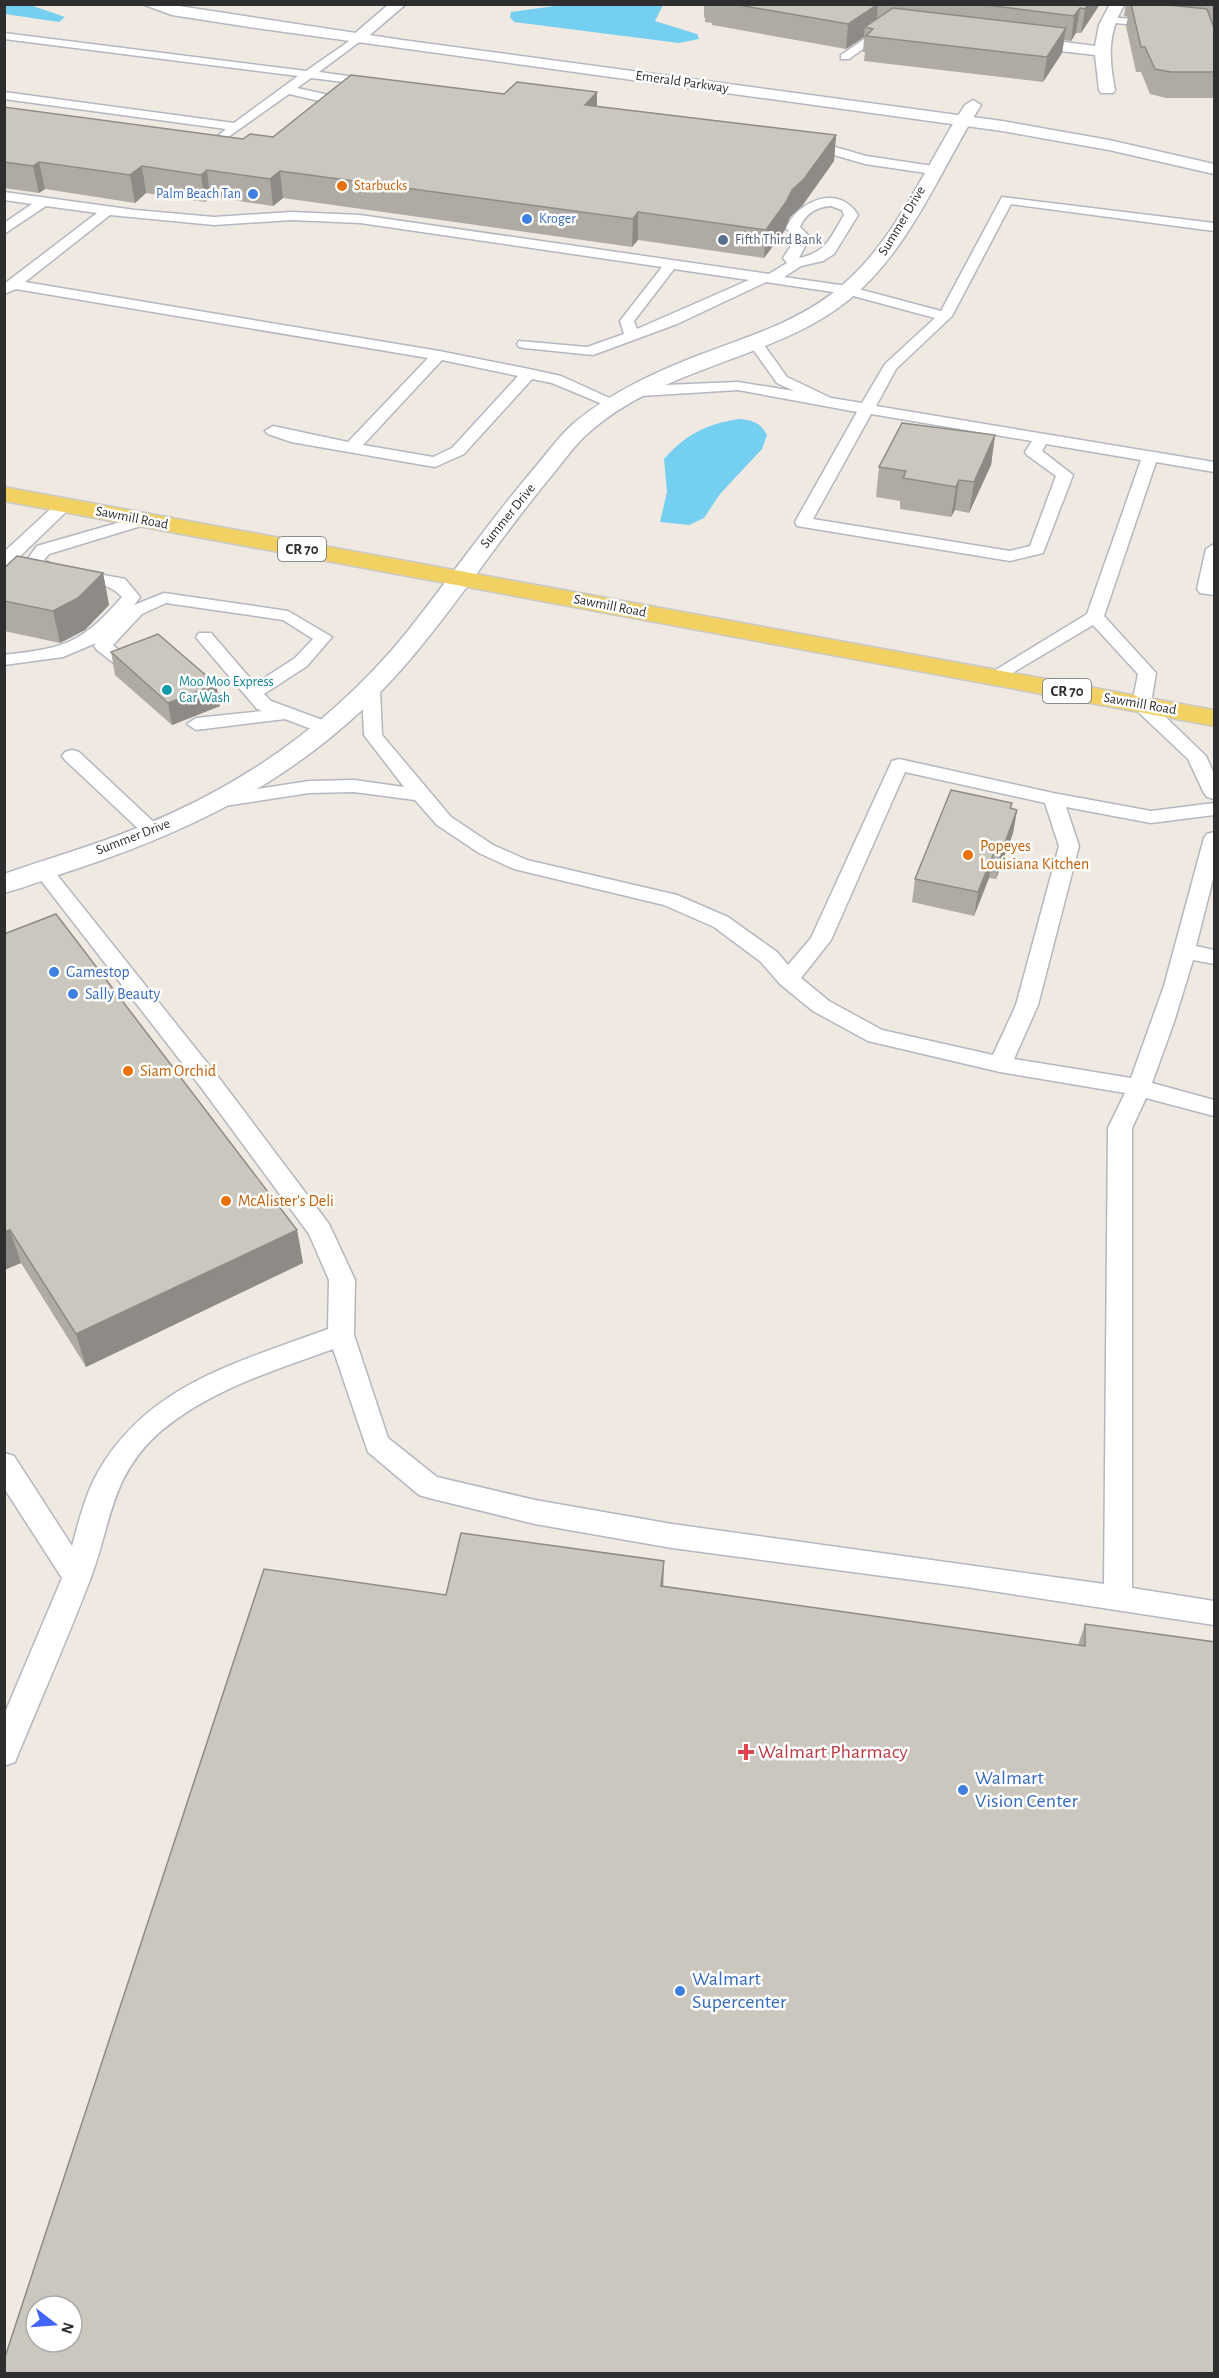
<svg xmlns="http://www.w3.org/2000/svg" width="1219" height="2378" viewBox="0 0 1219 2378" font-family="'Alegreya Sans',sans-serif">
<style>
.water{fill:#75cff0}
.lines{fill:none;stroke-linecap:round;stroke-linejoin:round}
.lane-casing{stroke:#b4b7c1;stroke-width:3}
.street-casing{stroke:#b4b7c1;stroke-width:3}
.secondary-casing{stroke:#b4b7c1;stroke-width:3}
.primary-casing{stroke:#c9c9c9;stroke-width:3}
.lane{fill:#fff;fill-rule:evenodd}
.street{fill:#fff;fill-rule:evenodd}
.secondary{fill:#fff;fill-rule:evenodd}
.primary{fill:#f2d163;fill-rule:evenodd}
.wall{fill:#afaba4}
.shaded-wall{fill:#8e8b86}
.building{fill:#cbc7bf;stroke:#8e8b86;stroke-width:1.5;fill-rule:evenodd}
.food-dot{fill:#e8710a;stroke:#fff;stroke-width:2}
.shop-dot{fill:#3f7fe0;stroke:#fff;stroke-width:2}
.service-dot{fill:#5c6f8a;stroke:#fff;stroke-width:2}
.culture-dot{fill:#0f9aa8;stroke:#fff;stroke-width:2}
.health-dot{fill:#e0444e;stroke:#fff;stroke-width:2}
.labels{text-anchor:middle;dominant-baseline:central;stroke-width:5;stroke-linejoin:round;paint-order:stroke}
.far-street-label{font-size:14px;fill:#2e2e2e;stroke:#fff}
.far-food-label{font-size:14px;fill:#c56008;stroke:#fff;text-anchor:start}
.far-shop-label{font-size:14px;fill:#366cbe;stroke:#fff;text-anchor:end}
.far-service-label{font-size:14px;fill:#4e5e75;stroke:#fff;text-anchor:start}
.far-culture-label{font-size:14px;fill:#0d838f;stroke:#fff;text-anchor:start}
.shield{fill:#fff;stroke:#6d6d6d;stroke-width:1.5}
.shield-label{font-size:15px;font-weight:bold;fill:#2e2e2e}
.food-label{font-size:16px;fill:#c56008;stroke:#fff;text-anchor:start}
.shop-label{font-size:16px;fill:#366cbe;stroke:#fff;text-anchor:start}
.near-health-label{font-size:20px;fill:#be3a42;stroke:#fff;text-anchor:start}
.near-shop-label{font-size:20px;fill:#366cbe;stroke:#fff;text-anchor:start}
</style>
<rect width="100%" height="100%" fill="#efe9e1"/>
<!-- water -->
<path class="water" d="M 569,4 L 663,5 L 655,21 L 697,34 L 699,39 L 679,43 L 514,22 L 510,17 L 511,12 Z
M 4,5 L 30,5 L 65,17 L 59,22 L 5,14 Z
M 738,419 C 752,420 760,422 767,435 L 762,449 L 720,494 L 704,518 L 689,525 L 660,522 L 667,492 L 664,459 C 687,434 704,425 738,419 Z"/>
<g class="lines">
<!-- lane casing -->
<g class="lane-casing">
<path id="lane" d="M 1108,17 L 1214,26 L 1214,32 L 1104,22 L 1103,20 Z
M 886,24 L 895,26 L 849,59 L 841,59 L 841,55 Z
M 4,33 L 306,71 L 358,35 L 364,38 L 362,40 L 319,72 L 377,80 L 383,83 L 377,86 L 311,78 L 297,88 L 329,95 L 337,102 L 320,122 L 310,119 L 324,102 L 289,94 L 224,140 L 218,136 L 226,129 L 4,99 L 4,92 L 234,123 L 298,76 L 4,39 Z
M 804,138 L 866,156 L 933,166 L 939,170 L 933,174 L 865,164 L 800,145 L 800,139 Z
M 4,192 L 135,210 L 214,217 L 291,212 L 360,215 L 769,274 L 787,263 L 783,258 L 796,238 L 786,228 C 799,200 839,184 858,215 L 834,254 L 823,261 L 801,266 L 784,277 L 847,286 L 941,311 L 1002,197 L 1214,223 L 1214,231 L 1011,204 L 952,316 L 896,369 L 876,406 L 1214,462 L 1214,472 L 1156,462 L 1104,616 L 1156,673 L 1151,703 L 1206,756 L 1214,774 L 1214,799 L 1207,797 L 1204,793 L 1188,759 L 1134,708 L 1132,704 L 1138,674 L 1093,625 L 999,681 L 987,681 L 984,677 L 1087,614 L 1141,460 L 1046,444 L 1042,451 L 1073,475 L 1043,553 L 1010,561 L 797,526 L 795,522 L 857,412 L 738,390 L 641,396 L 633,391 L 641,386 L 738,382 L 794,391 L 777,383 L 747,341 L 754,337 L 759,338 L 787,377 L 831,398 L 862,403 L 885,364 L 935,318 L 846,294 L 766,282 L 677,324 L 593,355 L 524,348 L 519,347 L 517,344 L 519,341 L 587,347 L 624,334 L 620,321 L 662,267 L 360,223 L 291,220 L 214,225 L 110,215 L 25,282 L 439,351 L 529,369 L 561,376 L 625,405 L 617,410 L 612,408 L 552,383 L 532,379 L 464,454 L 435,467 L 291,442 L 268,434 L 265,431 L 273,426 L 348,442 L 428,358 L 16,289 L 4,294 L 4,284 L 97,213 L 46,206 L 4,234 L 4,223 L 32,204 L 4,200 ZM 831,206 L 842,210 L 844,215 C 830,238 827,252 799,258 L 810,237 L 800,227 C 806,213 816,207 831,206 ZM 674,269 L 749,280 L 637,329 L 634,321 ZM 442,360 L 518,376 L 452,448 L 433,457 L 363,445 ZM 871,414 L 1032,441 L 1025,452 L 1027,455 L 1056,476 L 1030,546 L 1010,551 L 813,519 Z
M 64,500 L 70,502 L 72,505 L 70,508 L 10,566 L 4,567 L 4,552 L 58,502 Z
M 145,515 L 151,517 L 153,520 L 151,523 L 49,554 L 44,560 L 56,566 L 125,579 L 140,597 L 134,605 L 164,593 L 288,611 L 332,637 L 307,666 L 264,694 L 271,701 L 336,725 L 338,729 L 336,733 L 322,733 L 285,719 L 196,730 L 187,724 L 196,718 L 262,711 L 257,709 L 199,641 L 196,637 L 199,633 L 211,633 L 255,684 L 295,658 L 313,639 L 283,620 L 166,603 L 142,614 L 113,645 L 135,664 L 132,668 L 120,668 L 97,650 L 94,646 L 96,643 L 63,657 L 4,665 L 4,655 C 65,648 81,644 122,597 C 99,570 47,590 26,561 L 37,546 Z
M 1214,544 L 1214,595 L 1200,593 L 1197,589 L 1206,549 Z
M 371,683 L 380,689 L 382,735 L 451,817 L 493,845 L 527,860 L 677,895 L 728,917 L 777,952 L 788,965 L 811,938 L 892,761 L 899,759 L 1053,793 L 1151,811 L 1214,803 L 1214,815 L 1151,823 L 1066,807 L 1079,846 L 1038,1005 L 1014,1059 L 1131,1078 L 1164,986 L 1204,838 L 1207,834 L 1214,832 L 1214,875 L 1196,946 L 1214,950 L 1214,964 L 1193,960 L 1174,1022 L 1152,1083 L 1214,1100 L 1214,1116 L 1146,1098 L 1132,1128 L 1132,1588 L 1214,1601 L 1214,1625 L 966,1587 L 672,1548 L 535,1524 L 429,1498 L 419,1495 L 368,1452 L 333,1349 C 273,1371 211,1389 161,1431 C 110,1475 112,1522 90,1580 C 68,1637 43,1695 19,1752 L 15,1762 L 4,1766 L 4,1715 L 62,1578 L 4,1488 L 4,1453 L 14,1456 L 72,1546 C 79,1521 85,1495 98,1472 C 148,1384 239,1362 328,1329 L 329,1280 L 309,1234 L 200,1086 L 36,874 L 33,870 L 36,866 L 50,866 L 216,1074 L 329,1224 L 355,1280 L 354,1335 L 388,1438 L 437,1477 L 535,1500 L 672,1524 L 1104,1584 L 1108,1128 L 1125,1093 L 1000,1072 L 868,1041 L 813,1011 L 780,984 L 761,962 L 714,927 L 664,905 L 514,869 L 479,853 L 437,825 L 415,800 L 354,792 L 309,793 L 218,807 L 211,805 L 208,801 L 211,797 L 218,795 L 309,781 L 354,780 L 404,787 L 364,735 L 362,689 ZM 905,772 L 1045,803 L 1059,846 L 1016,1005 L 993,1055 L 882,1030 L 829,1001 L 801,978 L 831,940 Z
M 72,750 L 79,752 L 160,828 L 163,832 L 160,836 L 146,836 L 65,760 L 62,756 L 65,752 Z"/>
</g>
<!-- street casing -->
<g class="street-casing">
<path id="street" d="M 389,4 L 406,4 L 363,41 L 353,41 L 350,38 L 353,35 Z
M 1110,4 L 1125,4 C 1107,32 1109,59 1115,90 L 1113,93 L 1101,93 L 1099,90 L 1095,55 L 1018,46 L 1010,41 L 1018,36 L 1095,46 L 1099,25 Z
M 973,100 L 981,105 C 940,170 911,248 851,298 C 777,360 662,365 586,435 C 572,448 561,465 548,480 C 504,533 466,591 422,645 C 330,760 217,822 79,868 C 54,876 30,886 4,893 L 4,874 C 49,858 94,846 137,828 C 243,786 335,721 407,632 C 449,579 488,523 532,471 C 546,455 558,437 574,423 C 611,392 658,371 702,354 C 748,337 796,322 834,292 C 895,245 924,167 965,105 Z"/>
</g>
<!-- secondary casing -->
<g class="secondary-casing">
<path id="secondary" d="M 142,4 L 166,4 L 402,40 L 1002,121 L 1109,140 L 1214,164 L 1214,174 L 1109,150 L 1002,131 L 249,27 L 172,15 Z"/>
</g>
<!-- primary casing -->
<g class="primary-casing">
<path id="primary" d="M 4,487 L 1214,710 L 1214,726 L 4,501 Z"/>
</g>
<!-- lane -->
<use href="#lane" class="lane"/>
<!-- street -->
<use href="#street" class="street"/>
<!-- secondary -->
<use href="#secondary" class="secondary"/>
<!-- primary -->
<use href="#primary" class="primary"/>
</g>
<!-- wall -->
<path class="wall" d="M 704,4 L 1100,4 L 1081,33 L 1076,33 L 1071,41 L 1064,40 L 1062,53 L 1043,82 L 864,61 L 865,52 L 863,52 L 864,37 L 846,49 L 712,25 L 712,23 L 705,22 L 705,18 L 704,17 Z
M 1126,4 L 1215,4 L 1215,26 L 1213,26 L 1215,31 L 1215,98 L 1166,98 L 1150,94 L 1141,72 L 1136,72 L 1126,26 L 1128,17 L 1124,16 Z
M 597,92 L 597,106 L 836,135 L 834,161 L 802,206 L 790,217 L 785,230 L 764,258 L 638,240 L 632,247 L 283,198 L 273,206 L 210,197 L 205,202 L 146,193 L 135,203 L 45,189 L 39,193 L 4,188 L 4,107 L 243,139 L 273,137 L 504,94 Z
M 995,435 L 991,465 L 969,513 L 955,510 L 951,517 L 900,509 L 900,501 L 876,497 L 879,467 Z
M 4,568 L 103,573 L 109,605 L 85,630 L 60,643 L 4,631 Z
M 111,652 L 216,684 L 220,706 L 172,725 L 115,675 Z
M 1012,803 L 1011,809 L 1017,810 L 1013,833 L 996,879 L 989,878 L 974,916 L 912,902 L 915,879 Z
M 4,934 L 297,1230 L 303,1263 L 86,1367 L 21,1263 L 4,1270 Z
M 664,1586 L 1078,1645 L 1085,1624 L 1215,2373 L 446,1595 Z"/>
<!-- shaded-wall -->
<path class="shaded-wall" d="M 878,4 L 876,29 L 865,27 L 864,37 L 846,49 L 848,24 Z
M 1088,4 L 1100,4 L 1081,33 L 1085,9 Z
M 1080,8 L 1076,33 L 1071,41 L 1074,16 Z
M 1066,28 L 1062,53 L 1043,82 L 1047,57 Z
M 597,92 L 597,118 L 585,105 Z
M 836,135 L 834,161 L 802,206 L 790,217 L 785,230 L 764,258 L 766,230 L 792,190 Z
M 39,162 L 45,189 L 39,193 L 33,166 Z
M 142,166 L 146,193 L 135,203 L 130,175 Z
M 207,170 L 210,197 L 205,202 L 201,175 Z
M 280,171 L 283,198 L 273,206 L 270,179 Z
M 638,212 L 638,240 L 632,247 L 633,219 Z
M 995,435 L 991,465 L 969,513 L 974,482 Z
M 959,480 L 955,510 L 951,517 L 956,487 Z
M 103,573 L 109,605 L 85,630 L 60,643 L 53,611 Z
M 216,684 L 220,706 L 172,725 L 168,703 Z
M 1017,810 L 1013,833 L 996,879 L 1000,856 Z
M 993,855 L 989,878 L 974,916 L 978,892 Z
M 10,1230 L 21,1263 L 4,1270 L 4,1232 Z
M 297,1230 L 303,1263 L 86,1367 L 76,1334 Z
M 664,1561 L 663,1592 L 661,1586 Z"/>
<!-- building -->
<path class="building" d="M 733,4 L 878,4 L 848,24 Z
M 978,4 L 1088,4 L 1085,9 L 1080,8 L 1074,16 Z
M 1131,4 L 1159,4 L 1207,9 L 1215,31 L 1215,72 L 1171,72 L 1155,69 L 1145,47 L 1141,47 Z
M 893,8 L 1066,28 L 1047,57 L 866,36 L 873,29 L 865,27 Z
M 351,75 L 504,94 L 517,82 L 597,92 L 585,105 L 836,135 L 804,179 L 792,190 L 786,202 L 766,230 L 638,212 L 633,219 L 280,171 L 270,179 L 207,170 L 201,175 L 142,166 L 130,175 L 39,162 L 33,166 L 4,162 L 4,107 L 243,139 L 250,134 L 273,137 Z
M 902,423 L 995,435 L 974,482 L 959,480 L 956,487 L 903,478 L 906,471 L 879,467 Z
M 17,556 L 103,573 L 78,598 L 53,611 L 4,601 L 4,568 Z
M 158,634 L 216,684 L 168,703 L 111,652 Z
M 951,790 L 1012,803 L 1010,808 L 1017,810 L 1000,856 L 993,855 L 978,892 L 915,879 Z
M 56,914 L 297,1230 L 76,1334 L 10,1230 L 4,1232 L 4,934 Z
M 461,1533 L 664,1561 L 661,1586 L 1085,1646 L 1085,1624 L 1215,1642 L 1215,2373 L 4,2373 L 4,2360 L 264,1569 L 446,1595 ZM 36,2306 L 72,2306 L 72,2342 L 36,2342 Z"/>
<!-- markers -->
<g class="food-dot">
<circle cx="342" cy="186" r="6"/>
<circle cx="968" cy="855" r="6"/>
<circle cx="128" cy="1071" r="6"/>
<circle cx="226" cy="1201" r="6"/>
</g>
<g class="shop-dot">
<circle cx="253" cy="194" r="6"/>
<circle cx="527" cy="219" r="6"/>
<circle cx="54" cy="972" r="6"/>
<circle cx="73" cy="994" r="6"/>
<circle cx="963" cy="1790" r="6"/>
<circle cx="680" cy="1991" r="6"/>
</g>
<circle class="service-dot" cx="723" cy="240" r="6"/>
<circle class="culture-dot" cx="167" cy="690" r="6"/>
<path class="health-dot" d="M743 1743h6v6h6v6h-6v6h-6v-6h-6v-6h6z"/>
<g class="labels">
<!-- far-street labels -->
<g class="far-street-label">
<text transform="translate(682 82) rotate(8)">Emerald Parkway</text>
<text transform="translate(902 221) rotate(-59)">Summer Drive</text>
<text transform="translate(508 516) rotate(-51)">Summer Drive</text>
<text transform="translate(132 518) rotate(11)">Sawmill Road</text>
<text transform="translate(610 606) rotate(11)">Sawmill Road</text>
<text transform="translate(1140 704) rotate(10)">Sawmill Road</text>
<text transform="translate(133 837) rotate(-21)">Summer Drive</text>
</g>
<!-- far-food labels -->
<g class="far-food-label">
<text x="354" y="186">Starbucks</text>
</g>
<!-- far-shop labels -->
<g class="far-shop-label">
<text x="241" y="194">Palm Beach Tan</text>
<text x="539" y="219" text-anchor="start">Kroger</text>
</g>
<!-- far-service labels -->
<g class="far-service-label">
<text x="735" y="240">Fifth Third Bank</text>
</g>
<!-- far-culture labels -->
<g class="far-culture-label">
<text x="179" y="682">Moo Moo Express<tspan x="179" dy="16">Car Wash</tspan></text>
</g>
<!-- shield labels -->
<g class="shield">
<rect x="278" y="537" width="48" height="24" rx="4.5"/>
<rect x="1043" y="679" width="48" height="24" rx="4.5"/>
</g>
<g class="shield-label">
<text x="302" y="549">CR 70</text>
<text x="1067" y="691">CR 70</text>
</g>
<!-- food labels -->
<g class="food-label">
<text x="980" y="846">Popeyes<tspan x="980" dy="18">Louisiana Kitchen</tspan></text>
<text x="140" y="1071">Siam Orchid</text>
<text x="238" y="1201">McAlister's Deli</text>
</g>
<!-- shop labels -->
<g class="shop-label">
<text x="66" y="972">Gamestop</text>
<text x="85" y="994">Sally Beauty</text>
</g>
<!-- near-health labels -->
<g class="near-health-label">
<text x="758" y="1752">Walmart Pharmacy</text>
</g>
<!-- near-shop labels -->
<g class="near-shop-label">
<text x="975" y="1778">Walmart<tspan x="975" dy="23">Vision Center</tspan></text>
<text x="692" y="1979">Walmart<tspan x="692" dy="23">Supercenter</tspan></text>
</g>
</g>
<!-- border -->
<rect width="1219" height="2378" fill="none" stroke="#2e2e2e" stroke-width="12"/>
<!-- north arrow -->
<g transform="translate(54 2324) rotate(107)"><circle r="28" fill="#ffffff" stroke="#ababab" stroke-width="1.5"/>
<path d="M0-4.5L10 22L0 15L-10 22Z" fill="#4264fb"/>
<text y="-9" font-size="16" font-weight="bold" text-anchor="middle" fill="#2e2e2e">N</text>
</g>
</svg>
